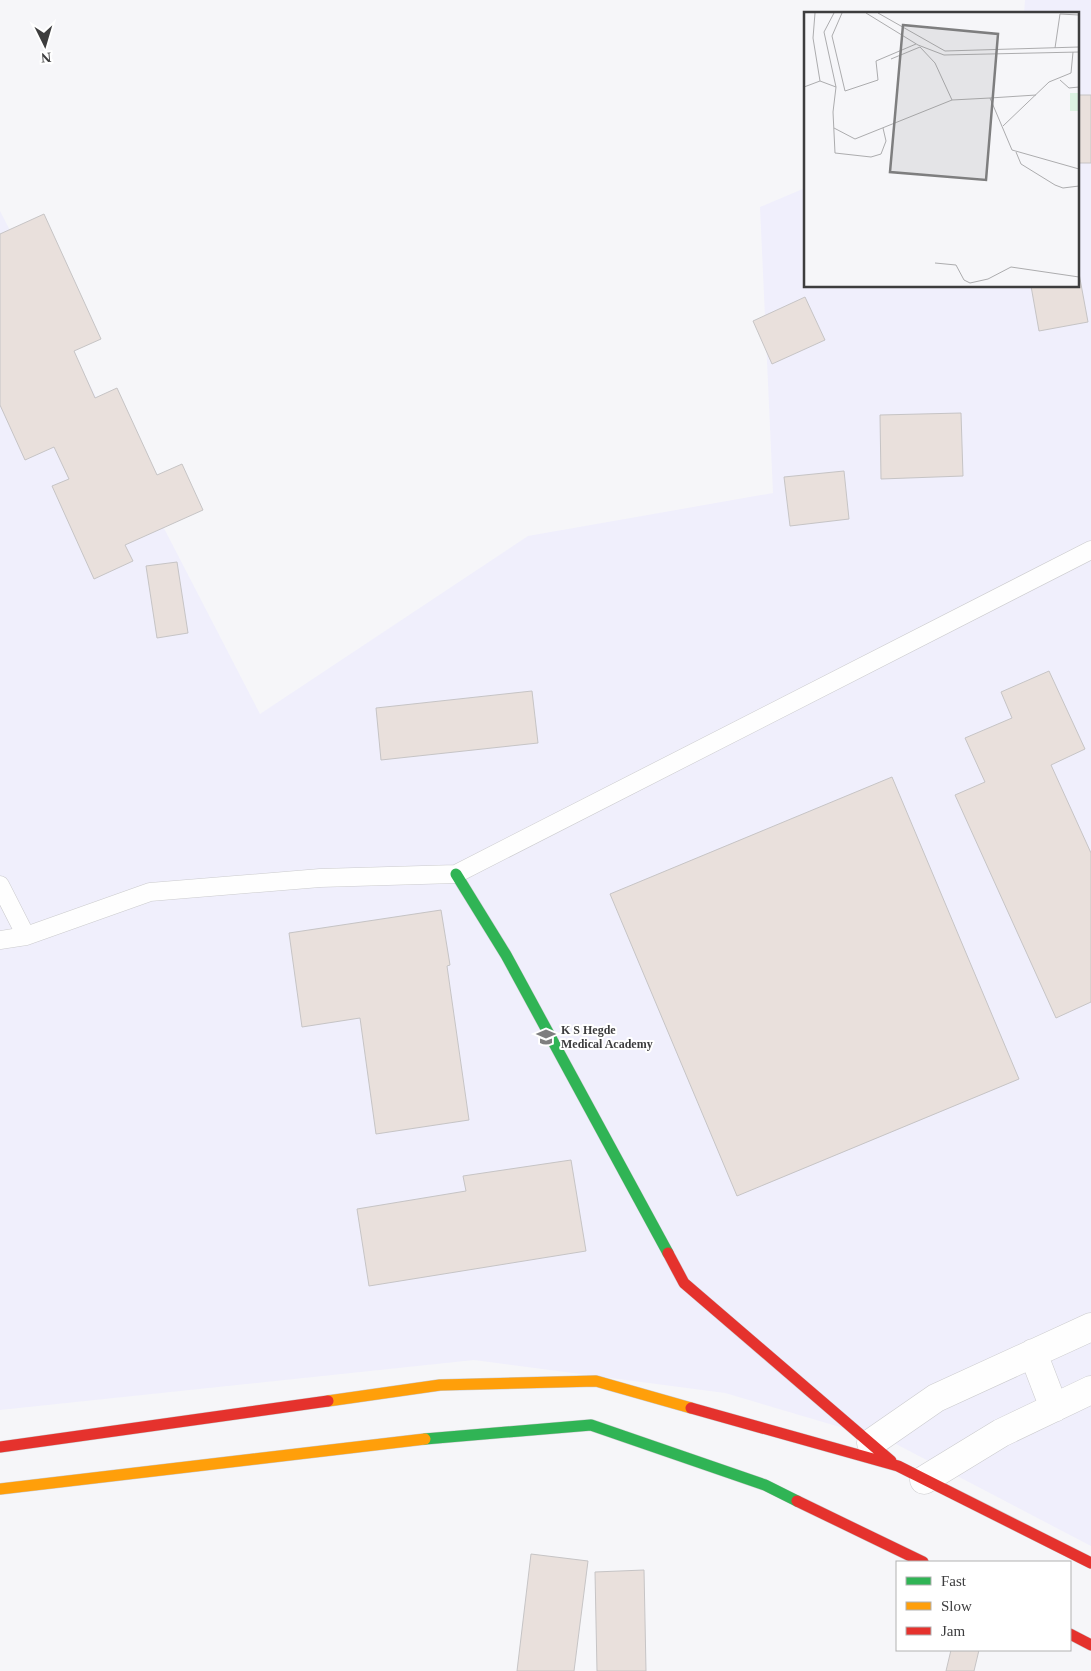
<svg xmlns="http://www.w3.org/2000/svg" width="1091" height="1671" viewBox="0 0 1091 1671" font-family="'Times New Roman',serif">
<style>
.education{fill:#f0effc}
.building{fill:#e9e0dc;stroke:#c6c4c5}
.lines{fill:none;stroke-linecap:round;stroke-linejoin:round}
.lane-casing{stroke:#cbcbcd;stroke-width:19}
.street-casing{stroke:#cbcbcd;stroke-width:29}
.fast-casing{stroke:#cbcbcd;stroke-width:12}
.slow-casing{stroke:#cbcbcd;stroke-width:12}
.jam-casing{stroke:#cbcbcd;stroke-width:12}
.lane{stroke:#fefefe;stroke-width:18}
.street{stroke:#fefefe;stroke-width:28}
.fast{stroke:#30b455;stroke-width:11}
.slow{stroke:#ff9f0a;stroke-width:11}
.jam{stroke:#e5322d;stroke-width:11}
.labels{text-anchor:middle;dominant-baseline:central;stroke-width:4;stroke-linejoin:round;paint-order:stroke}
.poi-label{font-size:12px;font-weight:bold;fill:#3d3d3e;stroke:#fff;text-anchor:start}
.inset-road{fill:none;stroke:#acacae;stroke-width:1}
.view{fill:#7e7e7f;fill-opacity:0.15;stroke:#7e7e7f;stroke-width:2.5}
.inset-edge{fill:none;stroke:#3d3d3e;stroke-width:2.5}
</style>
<rect width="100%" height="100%" fill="#f6f6f9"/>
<!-- education -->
<path class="education" d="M 1025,0 L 1091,0 L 1091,1546 L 894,1443 L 725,1393 L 474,1360 L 0,1410 L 0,211 L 260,714 L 528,536 L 773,493 L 760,207 L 805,188 L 805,286 L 1077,286 L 1077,14 L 1024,14 Z"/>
<!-- building -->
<path class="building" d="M 1077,95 L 1091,95 L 1091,163 L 1077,163 Z
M 44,214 L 101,339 L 74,351 L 95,398 L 117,388 L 157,475 L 182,464 L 203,510 L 125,545 L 133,561 L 94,579 L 52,486 L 69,479 L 54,447 L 25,460 L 0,405 L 0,234 Z
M 1078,268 L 1088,322 L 1039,331 L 1031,286 L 1077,286 Z
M 805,297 L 825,340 L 772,364 L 753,321 Z
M 961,413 L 963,476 L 881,479 L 880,415 Z
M 844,471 L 849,519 L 790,526 L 784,477 Z
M 177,562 L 188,633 L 157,638 L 146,566 Z
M 1049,671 L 1085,749 L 1051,765 L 1091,853 L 1091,1002 L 1056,1018 L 955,795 L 985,782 L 965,738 L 1012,718 L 1001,692 Z
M 532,691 L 538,743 L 381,760 L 376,708 Z
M 892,777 L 1019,1079 L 737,1196 L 610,894 Z
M 441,910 L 450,965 L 447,966 L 469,1120 L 376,1134 L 360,1018 L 302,1027 L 289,933 Z
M 571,1160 L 586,1251 L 369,1286 L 357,1209 L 466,1191 L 463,1176 Z
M 531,1554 L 588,1561 L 574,1671 L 517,1671 Z
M 644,1570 L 646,1671 L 597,1671 L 595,1572 Z
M 951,1650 L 979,1650 L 974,1671 L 946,1671 Z"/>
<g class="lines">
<!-- lane casing -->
<g class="lane-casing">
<path id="lane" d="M 0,885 L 26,936 L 0,940
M 26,936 L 150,892 L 320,878 L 456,874 L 1091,550"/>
</g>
<!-- street casing -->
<g class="street-casing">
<path id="street" d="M 1033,1353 L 1054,1408
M 871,1443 L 936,1398 L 1091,1327
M 924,1480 L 1001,1433 L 1091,1390"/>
</g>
<!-- fast casing -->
<g class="fast-casing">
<path id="fast" d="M 456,874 L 506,955 L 668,1253
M 425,1439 L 591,1425 L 765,1485 L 797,1501"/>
</g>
<!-- slow casing -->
<g class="slow-casing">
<path id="slow" d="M 328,1401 L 440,1385 L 596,1381 L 691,1408
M 0,1489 L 425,1439"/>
</g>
<!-- jam casing -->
<g class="jam-casing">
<path id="jam" d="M 668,1253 L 684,1283 L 891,1461
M 691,1408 L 898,1466 L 1091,1563
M 0,1447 L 328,1401
M 797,1501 L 923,1562
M 1070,1634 L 1091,1645"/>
</g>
<!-- lane -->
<use href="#lane" class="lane"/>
<!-- street -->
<use href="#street" class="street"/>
<!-- fast -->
<use href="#fast" class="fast"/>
<!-- slow -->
<use href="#slow" class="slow"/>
<!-- jam -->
<use href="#jam" class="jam"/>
</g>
<!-- icons -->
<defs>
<g id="university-bare" transform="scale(1.5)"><path d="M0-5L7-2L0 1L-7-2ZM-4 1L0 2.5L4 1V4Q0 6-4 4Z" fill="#7e7e7f" stroke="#fff" stroke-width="2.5" paint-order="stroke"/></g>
</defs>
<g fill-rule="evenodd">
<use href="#university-bare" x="546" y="1037"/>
</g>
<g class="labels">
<!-- poi labels -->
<g class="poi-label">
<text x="561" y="1030">K S Hegde<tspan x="561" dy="14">Medical Academy</tspan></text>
</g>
</g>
<!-- overview -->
<g transform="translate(804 12)">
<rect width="275" height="275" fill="#f6f6f9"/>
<path d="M 266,81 L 275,81 L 275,99 L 266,99 Z" fill="#dcf2e2"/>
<path class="inset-road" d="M 11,1 L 9,26 L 16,69 L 32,75 L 29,100 L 31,141 L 67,145 L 77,142 L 82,129 L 79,116M 30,1 L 20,20 L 32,75M 38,1 L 28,24 L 41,79 L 74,68 L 72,49 L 112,32M 62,1 L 114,33 L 140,43 L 275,40M 74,1 L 141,39 L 275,35M 116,35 L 131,51 L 148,88M 251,36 L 256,2 L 275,3M 87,47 L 116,35M 256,68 L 265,76 L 275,75M 0,75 L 16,69M 232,83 L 186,86 L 208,138 L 275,157M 199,114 L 245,70 L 267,61 L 269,40M 30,116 L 51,127 L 148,88 L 186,86M 212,140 L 217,152 L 251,173 L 259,176 L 275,174M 131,251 L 152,253 L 160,268 L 166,271 L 184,267 L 207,255 L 275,265"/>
<path class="view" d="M 99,13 L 194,22 L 182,168 L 86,160 Z"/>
<rect width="275" height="275" class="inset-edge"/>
</g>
<!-- legend -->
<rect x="896" y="1561" width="175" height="90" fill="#ffffff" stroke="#b1b1b2"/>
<rect x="906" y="1577" width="25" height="8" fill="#30b455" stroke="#b1b1b2"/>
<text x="941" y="1586" font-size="15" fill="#3d3d3e">Fast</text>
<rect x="906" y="1602" width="25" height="8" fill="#ff9f0a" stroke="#b1b1b2"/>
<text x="941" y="1611" font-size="15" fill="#3d3d3e">Slow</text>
<rect x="906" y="1627" width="25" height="8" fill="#e5322d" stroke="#b1b1b2"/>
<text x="941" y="1636" font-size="15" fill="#3d3d3e">Jam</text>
<!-- north arrow -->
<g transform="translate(45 45) rotate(175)" stroke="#ffffff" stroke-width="4" paint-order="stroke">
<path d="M0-4L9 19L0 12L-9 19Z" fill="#3d3d3e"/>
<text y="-8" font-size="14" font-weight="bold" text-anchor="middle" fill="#3d3d3e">N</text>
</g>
</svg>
